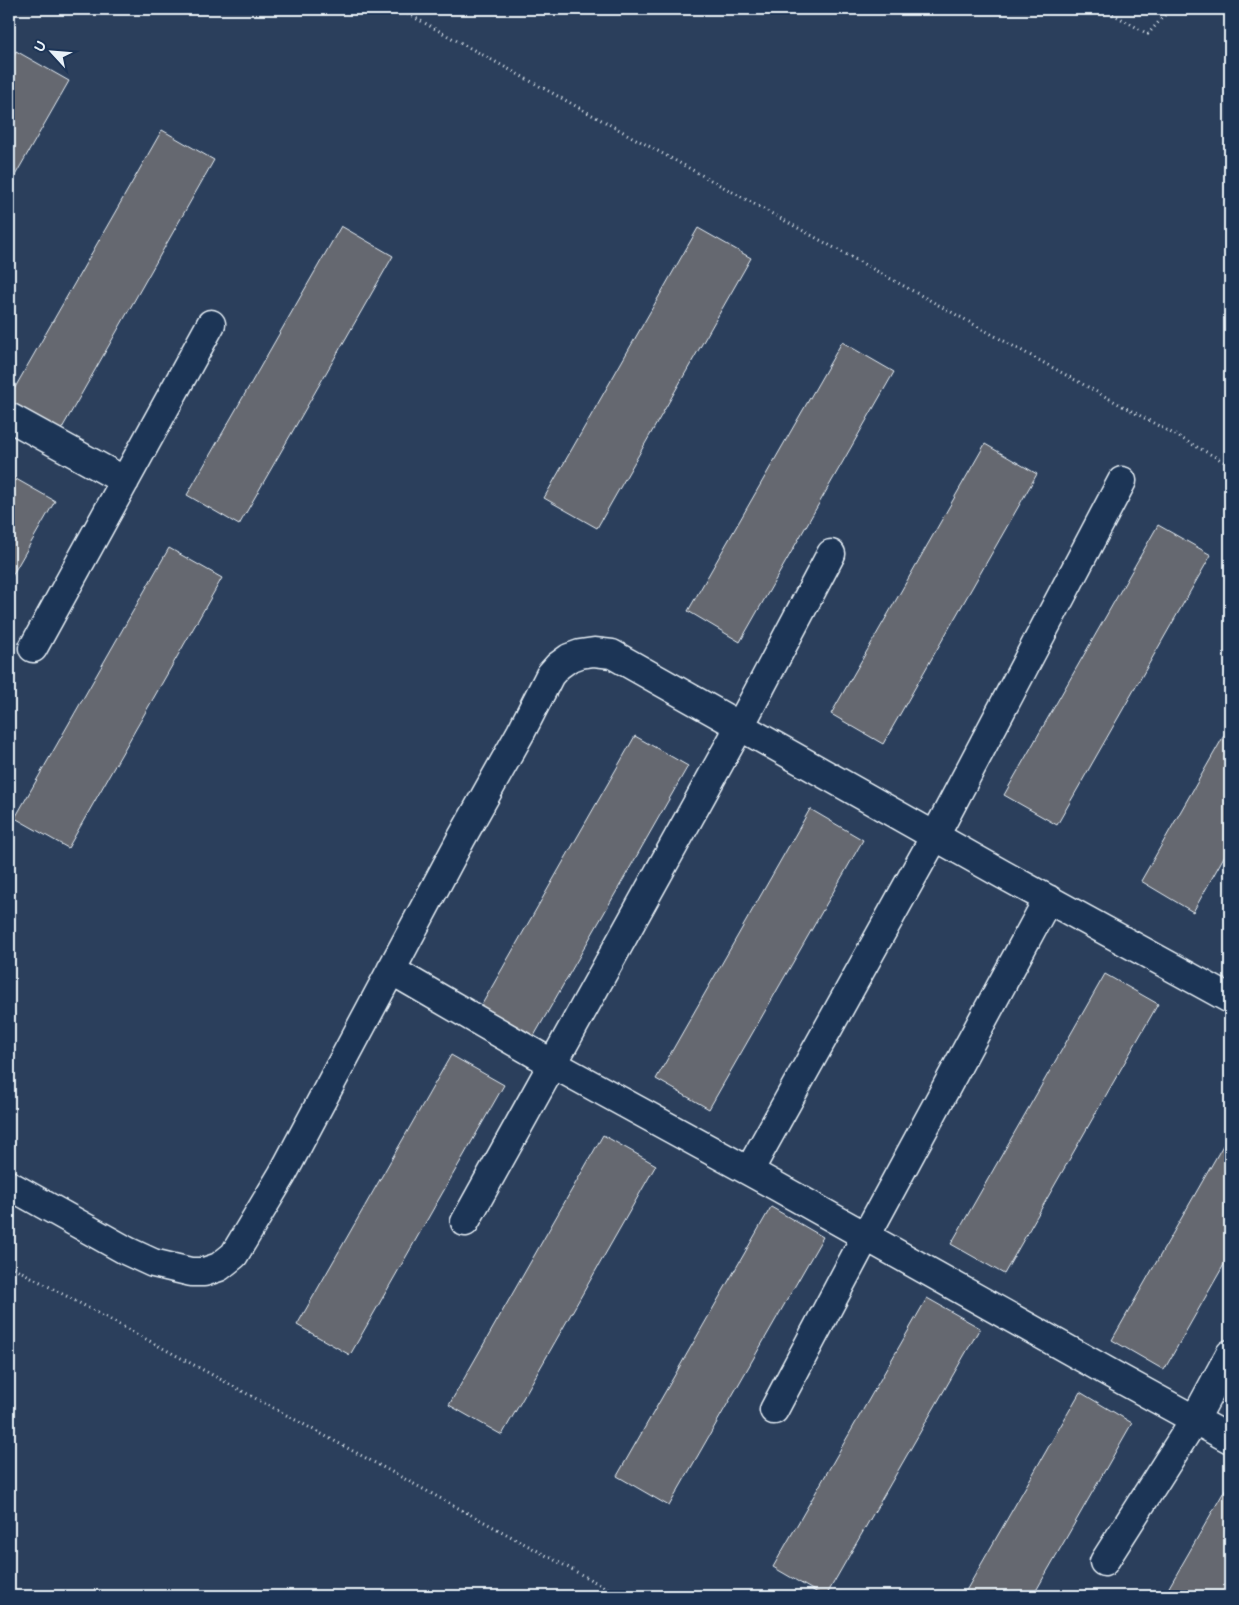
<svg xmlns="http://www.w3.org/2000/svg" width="1239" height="1605" viewBox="0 0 1239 1605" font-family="'Balsamiq Sans',sans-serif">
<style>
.building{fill:#65676f;stroke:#e8f1f8}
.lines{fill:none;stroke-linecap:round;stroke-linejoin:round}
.minor-casing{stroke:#e8f1f8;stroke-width:31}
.path{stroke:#e8f1f8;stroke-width:3;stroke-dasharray:1 4;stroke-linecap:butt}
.minor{stroke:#1d3557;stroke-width:28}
</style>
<rect width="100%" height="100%" fill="#2b3f5c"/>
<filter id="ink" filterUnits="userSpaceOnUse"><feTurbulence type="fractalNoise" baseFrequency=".02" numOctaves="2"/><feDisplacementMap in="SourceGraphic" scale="10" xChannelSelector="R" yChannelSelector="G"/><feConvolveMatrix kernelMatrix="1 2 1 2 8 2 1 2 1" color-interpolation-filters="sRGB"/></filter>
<g filter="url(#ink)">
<!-- building -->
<path class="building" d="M 16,51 L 69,81 L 9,186 L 9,64 Z
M 162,130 L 214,160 L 61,430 L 9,400 L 9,398 Z
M 341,226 L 393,256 L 239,525 L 187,495 Z
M 698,228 L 751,258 L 597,528 L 544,498 Z
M 842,342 L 894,372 L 740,642 L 688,611 Z
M 985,444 L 1037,474 L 883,744 L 831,714 Z
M 9,475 L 55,501 L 9,581 Z
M 1158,525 L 1211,555 L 1057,825 L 1004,795 Z
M 169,548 L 222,578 L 68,848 L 15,818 Z
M 1230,725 L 1230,846 L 1193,912 L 1141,881 Z
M 635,736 L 688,766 L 534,1036 L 481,1006 Z
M 810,809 L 863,840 L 709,1109 L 656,1079 Z
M 1105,974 L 1158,1004 L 1004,1274 L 951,1244 Z
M 451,1055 L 504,1085 L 350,1355 L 297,1325 Z
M 1230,1133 L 1230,1254 L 1164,1370 L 1112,1340 Z
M 603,1135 L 656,1165 L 502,1435 L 449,1405 Z
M 771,1207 L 823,1237 L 669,1506 L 617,1476 Z
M 927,1298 L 980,1328 L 826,1596 L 823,1596 L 773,1567 Z
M 1080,1392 L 1132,1423 L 1033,1596 L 963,1596 Z
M 1230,1481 L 1230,1596 L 1164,1596 Z"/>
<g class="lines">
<!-- minor casing -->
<g class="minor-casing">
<path id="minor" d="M 9,417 L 125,481
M 33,648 L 211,324
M 391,970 L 553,1064 L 776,1186 L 1117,1377 L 1230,1439
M 749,1171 L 935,836 L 1122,481
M 9,1185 L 127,1251 L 153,1263 L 191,1272 L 204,1272 L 219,1267 L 234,1255 L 282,1175 L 461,839 L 521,732 L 550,675 L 558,666 L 569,658 L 580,654 L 594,652 L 612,654 L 1002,874 L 1230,999
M 465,1222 L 740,726 L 831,554
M 774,1410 L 866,1236 L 1048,899
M 1104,1562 L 1195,1419 L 1230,1354"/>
</g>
<!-- path -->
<path class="path" d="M 399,9 L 1230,465
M 1104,9 L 1148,34 L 1170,9
M 9,1265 L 621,1596"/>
<!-- minor -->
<use href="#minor" class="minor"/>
</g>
</g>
<!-- margin -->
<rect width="1239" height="1605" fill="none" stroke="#1d3557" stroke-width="30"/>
<rect x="15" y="15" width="1209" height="1575" fill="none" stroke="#e8f1f8" stroke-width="2" filter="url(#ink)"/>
<!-- north arrow -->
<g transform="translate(52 52) rotate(296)" stroke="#1d3557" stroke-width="4" paint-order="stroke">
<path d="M0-4L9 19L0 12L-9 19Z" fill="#e8f1f8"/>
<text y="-8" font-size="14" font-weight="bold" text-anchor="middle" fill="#e8f1f8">U</text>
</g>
</svg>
